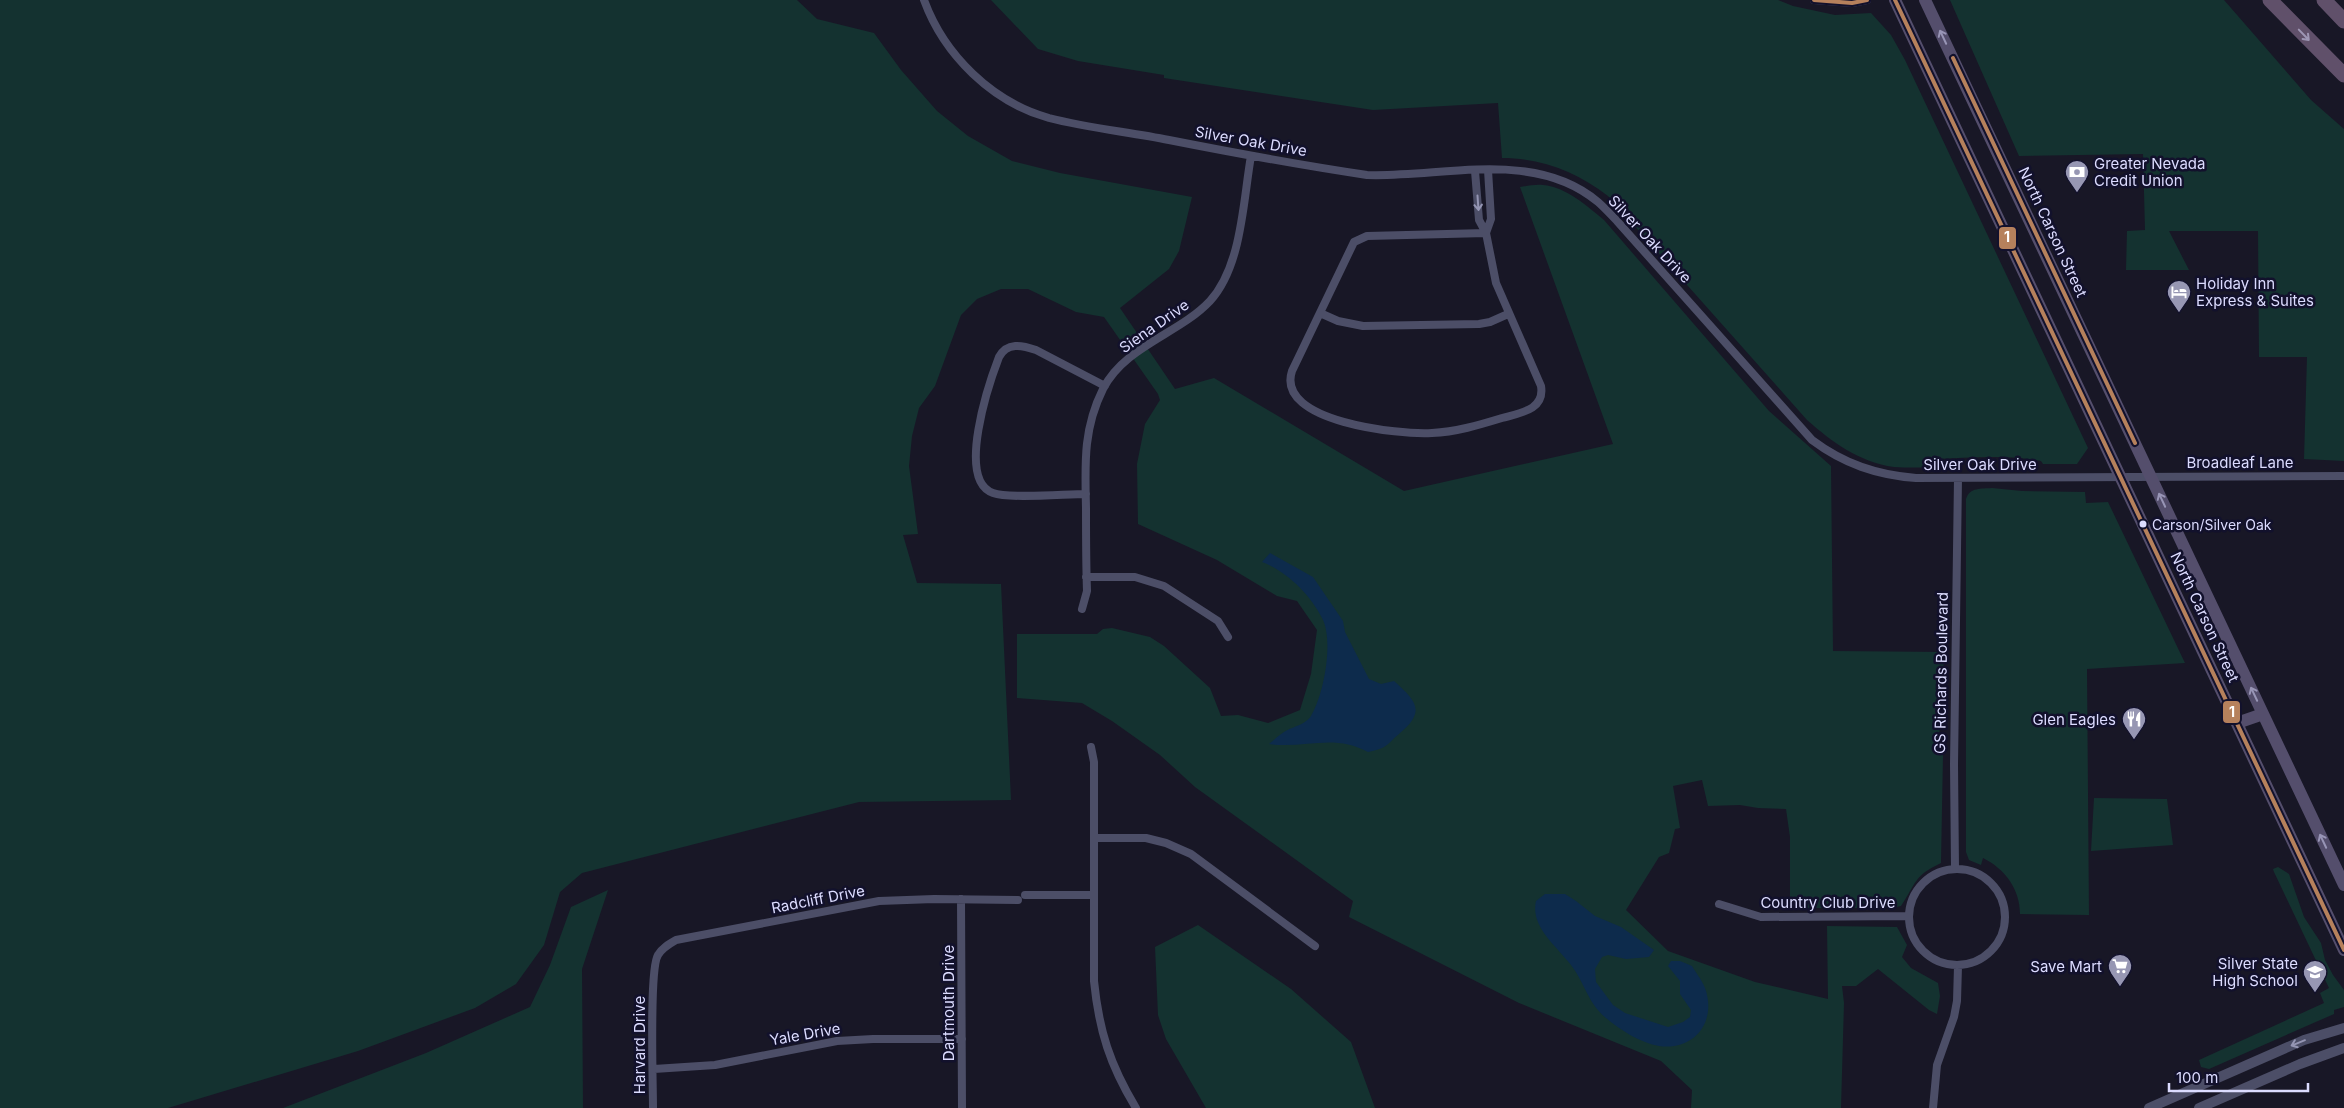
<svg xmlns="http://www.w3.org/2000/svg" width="2344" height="1108" viewBox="0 0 2344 1108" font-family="Inter,sans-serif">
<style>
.green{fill:#143230}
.water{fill:#0d2b4c}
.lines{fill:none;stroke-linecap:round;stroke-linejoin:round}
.minor{stroke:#4c4e67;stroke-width:8}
.tertiary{stroke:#4c4e67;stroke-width:10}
.primary{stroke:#544e6c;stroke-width:12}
.motorway{stroke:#60506a;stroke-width:15}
.bus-1-casing{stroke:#12112c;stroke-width:8}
.bus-1{stroke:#b6815c;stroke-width:4}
.oneway{stroke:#9e96b4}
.oneway2{stroke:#9895b6}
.oneway3{stroke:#9495b3}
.bus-dot{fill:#dcdcff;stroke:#12112c;stroke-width:2}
.labels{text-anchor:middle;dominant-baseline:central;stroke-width:5;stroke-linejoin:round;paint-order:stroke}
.bus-label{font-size:14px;fill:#dcdcff;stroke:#12112c;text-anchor:start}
.street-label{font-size:15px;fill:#dcdcff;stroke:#12112c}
.poi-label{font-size:15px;fill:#dcdcff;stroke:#12112c;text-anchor:end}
.line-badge{stroke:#12112c;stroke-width:2}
.badge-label{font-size:14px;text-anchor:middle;font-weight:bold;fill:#fff}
</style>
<rect width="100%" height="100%" fill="#181726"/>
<!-- green -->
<path class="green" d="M 0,0 L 797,0 L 817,19 L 874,33 L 901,70 L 937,111 L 968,136 L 1012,161 L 1060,173 L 1192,197 L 1179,251 L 1169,269 L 1120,308 L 1175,389 L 1214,378 L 1404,491 L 1613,444 L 1520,187 C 1527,186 1536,184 1543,185 C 1566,187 1587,206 1604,220 L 1769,411 L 1831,466 L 1833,651 L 1944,652 L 1942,721 L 1939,733 L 1943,755 L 1941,863 C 1913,876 1916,884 1901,906 L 1892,908 L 1790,908 L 1790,837 L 1786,809 L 1758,808 L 1740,805 L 1708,806 L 1702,780 L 1673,786 L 1680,828 L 1675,829 L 1669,853 L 1659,857 L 1626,910 L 1668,951 L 1755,982 L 1828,999 L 1827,926 L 1897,927 L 1907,945 L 1902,957 L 1911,968 L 1938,983 L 1940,996 L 1937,1014 L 1929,1010 L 1878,969 L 1856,986 L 1842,986 L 1844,1003 L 1841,1108 L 1691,1108 L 1692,1090 L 1661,1061 L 1519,1003 L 1349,917 L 1353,901 L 1195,787 L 1160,755 L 1112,721 L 1082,703 L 1017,698 L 1017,634 L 1097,634 L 1103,629 L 1112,628 L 1150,637 L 1164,646 L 1210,688 L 1221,716 L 1238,715 L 1268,723 L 1300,710 L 1311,674 L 1317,630 L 1297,601 L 1277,596 L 1217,560 L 1138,524 L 1137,464 L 1145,424 L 1160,400 L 1158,394 L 1104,317 L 1076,312 L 1028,289 L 1001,289 L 977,299 L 961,315 L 935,386 L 919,408 L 912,436 L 909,466 L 918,534 L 903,535 L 917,583 L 1001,584 L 1011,800 L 859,802 L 582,873 L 560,892 L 544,945 L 516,984 L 475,1008 L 358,1051 L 168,1108 L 0,1108 Z
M 991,0 L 1778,0 L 1793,6 L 1835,15 L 1871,13 L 1891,35 L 1905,60 L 2088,448 L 2077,464 L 2043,464 L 2041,461 C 2006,454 1969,458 1933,459 L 1933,468 C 1920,467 1907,468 1894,467 C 1859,462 1832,442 1807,420 L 1608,196 C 1577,172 1542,158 1502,158 L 1498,103 L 1373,110 L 1164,78 L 1164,75 L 1078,61 L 1038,49 Z
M 1950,0 L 2224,0 L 2311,100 L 2344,129 L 2344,461 L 2304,459 L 2307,357 L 2259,357 L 2258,231 L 2169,231 L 2189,270 L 2126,270 L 2127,231 L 2145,230 L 2143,154 L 2019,156 Z
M 1992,488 L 2022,491 L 2085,492 L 2086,503 L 2108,502 L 2185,663 L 2087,669 L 2089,915 L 2020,914 C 2020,889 2005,869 1983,858 L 1981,865 L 1969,860 L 1966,852 L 1966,499 C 1970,487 1981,489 1992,488 Z
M 2094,798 L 2167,799 L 2173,845 L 2091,851 Z
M 2278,867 L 2289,874 L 2304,917 L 2321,943 L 2325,960 L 2333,975 L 2344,990 L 2344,1007 L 2334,1010 L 2334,1014 L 2209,1069 L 2201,1067 L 2199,1060 L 2324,1003 L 2320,993 L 2329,988 L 2274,872 L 2273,869 Z
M 608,890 L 582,969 L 583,1108 L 283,1108 L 426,1053 L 530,1007 L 550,965 L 571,907 Z
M 1198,925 L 1291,989 L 1351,1042 L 1375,1108 L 1206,1108 L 1166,1039 L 1158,1015 L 1155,947 Z"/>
<!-- water -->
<path class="water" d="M 1270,553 L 1313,577 L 1343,621 L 1345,632 L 1369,679 L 1381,684 L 1394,681 C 1415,700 1427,711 1400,733 C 1386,745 1388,748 1368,752 C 1334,733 1305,749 1269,744 C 1274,740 1278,736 1284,732 C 1293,726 1307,725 1312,714 C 1324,693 1334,640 1322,618 C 1310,594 1286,571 1262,562 Z
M 1545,894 L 1565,894 L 1576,901 L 1595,916 L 1621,927 L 1654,950 L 1649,957 L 1626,959 L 1608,955 L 1602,957 L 1595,969 L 1596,982 L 1613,1005 L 1625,1013 L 1668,1027 L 1683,1022 L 1690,1017 L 1691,1010 L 1680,994 L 1680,981 L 1668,966 L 1671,961 L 1680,961 L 1692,966 C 1696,973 1702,980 1705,988 C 1717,1021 1695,1051 1659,1046 C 1641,1043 1620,1030 1606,1018 C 1587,1002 1585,983 1571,965 C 1557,946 1530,927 1536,901 Z"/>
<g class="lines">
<!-- minor -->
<path class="minor" d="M 924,0 C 944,55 992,102 1049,118 C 1088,128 1129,132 1169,140 C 1235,153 1300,165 1367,175 C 1442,178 1534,148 1598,202 C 1605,208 1611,215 1617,221 L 1812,440 C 1844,464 1877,475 1916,478 L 2344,476
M 1814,0 L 1852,3 L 1867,0
M 1475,171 L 1479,220 L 1486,233 L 1496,283 L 1541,386 C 1545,410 1520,413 1502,418 C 1479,425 1456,432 1432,433 C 1400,435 1275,422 1292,371 L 1354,242 L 1367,236 L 1486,233
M 1486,233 L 1491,219 L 1488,170
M 1320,313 L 1338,321 L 1363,326 L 1479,324 L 1490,322 L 1508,314
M 1086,494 C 1065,494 1010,499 993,493 C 956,480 989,383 999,357 C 1007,342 1022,345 1036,350 L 1105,386
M 1086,577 L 1135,577 L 1164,586 L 1218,621 L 1228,637
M 1082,609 L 1087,591 C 1086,563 1086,535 1086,508 C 1085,464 1083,429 1103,389 C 1125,346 1179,334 1210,301 C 1242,266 1243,201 1251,156
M 1091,747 L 1094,762 L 1094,981 C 1099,1031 1110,1065 1136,1108
M 1094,838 L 1146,838 L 1166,843 L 1191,854 L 1315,946
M1909 917a48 48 0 1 1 96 0a48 48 0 1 1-96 0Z
M 1955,869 L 1954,764 L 1958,478
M 1025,895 L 1094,895
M 961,899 L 962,1108
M 1719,904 L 1761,917 L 1908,916
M 654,1069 L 715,1065 L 837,1041 L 873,1039 L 962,1039
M 653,1108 C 653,1083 649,969 658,955 C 662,948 669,944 676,940 L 879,901 L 934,899 L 1018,900
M 1933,1108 L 1937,1065 L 1954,1017 L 1957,1001 L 1958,966"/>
<!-- tertiary -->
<path class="tertiary" d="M 2149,1108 L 2304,1040 L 2344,1028
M 2199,1108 L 2300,1064 L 2344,1048"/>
<!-- primary -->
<path class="primary" d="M 1895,0 L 2344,950
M 1925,0 L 2344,885
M 2237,723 L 2263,714"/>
<!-- motorway -->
<path class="motorway" d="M 2270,0 L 2344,75
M 2324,0 L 2344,21"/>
<!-- bus-1 casing -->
<g class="bus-1-casing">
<path id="bus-1" d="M 1814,0 L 1852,3 L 1867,0
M 1895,0 L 2344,950
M 1953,58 L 2135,443"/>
</g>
<!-- bus-1 -->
<use href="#bus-1" class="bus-1"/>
</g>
<!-- one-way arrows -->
<defs><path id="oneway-shaft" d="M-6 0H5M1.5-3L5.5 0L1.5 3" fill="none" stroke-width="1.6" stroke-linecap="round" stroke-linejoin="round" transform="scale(1.25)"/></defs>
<use class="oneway" href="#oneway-shaft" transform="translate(2304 35) rotate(46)"/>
<g class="oneway2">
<use href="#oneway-shaft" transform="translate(1943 37) rotate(-115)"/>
<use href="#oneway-shaft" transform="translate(2162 500) rotate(-115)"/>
<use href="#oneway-shaft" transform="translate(2254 694) rotate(-115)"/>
<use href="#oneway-shaft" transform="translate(2323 841) rotate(-115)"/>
</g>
<g class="oneway3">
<use href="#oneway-shaft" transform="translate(1478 203) rotate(86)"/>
<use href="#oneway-shaft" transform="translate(2298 1043) rotate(158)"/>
</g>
<!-- icons -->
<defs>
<g id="bank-pin" transform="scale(1.25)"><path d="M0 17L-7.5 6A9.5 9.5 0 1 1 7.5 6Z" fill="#9797b3" stroke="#12112c"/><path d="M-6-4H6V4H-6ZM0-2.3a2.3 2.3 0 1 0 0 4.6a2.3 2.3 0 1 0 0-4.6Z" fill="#fff"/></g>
<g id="hotel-pin" transform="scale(1.25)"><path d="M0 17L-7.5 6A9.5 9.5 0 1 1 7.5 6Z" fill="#9797b3" stroke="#12112c"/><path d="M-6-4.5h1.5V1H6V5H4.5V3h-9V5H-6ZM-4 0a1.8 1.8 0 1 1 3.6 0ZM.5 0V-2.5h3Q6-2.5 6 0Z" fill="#fff"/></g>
<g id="restaurant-pin" transform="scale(1.25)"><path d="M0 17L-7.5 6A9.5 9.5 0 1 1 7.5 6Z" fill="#9797b3" stroke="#12112c"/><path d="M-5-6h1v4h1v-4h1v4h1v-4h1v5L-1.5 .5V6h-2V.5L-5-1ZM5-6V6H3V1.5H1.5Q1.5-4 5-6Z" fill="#fff"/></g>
<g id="supermarket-pin" transform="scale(1.25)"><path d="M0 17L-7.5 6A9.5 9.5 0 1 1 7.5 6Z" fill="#9797b3" stroke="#12112c"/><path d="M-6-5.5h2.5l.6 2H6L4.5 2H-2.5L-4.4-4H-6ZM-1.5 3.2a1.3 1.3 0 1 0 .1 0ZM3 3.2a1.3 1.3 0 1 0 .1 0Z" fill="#fff"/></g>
<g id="school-pin" transform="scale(1.25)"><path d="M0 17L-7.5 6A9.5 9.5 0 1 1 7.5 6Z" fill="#9797b3" stroke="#12112c"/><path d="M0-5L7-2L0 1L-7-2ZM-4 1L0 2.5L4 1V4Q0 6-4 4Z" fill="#fff"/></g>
</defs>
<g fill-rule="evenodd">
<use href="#bank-pin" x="2077" y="172"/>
<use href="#hotel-pin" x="2179" y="292"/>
<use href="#restaurant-pin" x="2134" y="719"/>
<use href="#supermarket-pin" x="2120" y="966"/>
<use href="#school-pin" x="2315" y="972"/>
</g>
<!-- markers -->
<circle class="bus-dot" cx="2143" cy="524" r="4.5"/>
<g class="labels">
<!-- bus labels -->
<g class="bus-label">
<text x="2152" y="524">Carson/Silver Oak</text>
</g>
<!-- street labels -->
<g class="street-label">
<text transform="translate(1251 141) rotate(10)">Silver Oak Drive</text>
<text transform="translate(2053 232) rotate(65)">North Carson Street</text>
<text transform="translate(1650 239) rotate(47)">Silver Oak Drive</text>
<text transform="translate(1154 326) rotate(-35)">Siena Drive</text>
<text x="2240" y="462">Broadleaf Lane</text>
<text x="1980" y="464">Silver Oak Drive</text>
<text transform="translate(2205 617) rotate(65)">North Carson Street</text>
<text transform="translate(1941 673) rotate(-89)">GS Richards Boulevard</text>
<text transform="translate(818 899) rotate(-11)">Radcliff Drive</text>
<text x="1828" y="902">Country Club Drive</text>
<text transform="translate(948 1003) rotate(-90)">Dartmouth Drive</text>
<text transform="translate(805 1034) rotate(-10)">Yale Drive</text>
<text transform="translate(639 1045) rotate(-90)">Harvard Drive</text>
</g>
<!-- poi labels -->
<g class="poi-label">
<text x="2094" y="163" text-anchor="start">Greater Nevada<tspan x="2094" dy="17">Credit Union</tspan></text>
<text x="2196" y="283" text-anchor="start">Holiday Inn<tspan x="2196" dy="17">Express &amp; Suites</tspan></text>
<text x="2116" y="719">Glen Eagles</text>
<text x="2298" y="963">Silver State<tspan x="2298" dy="17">High School</tspan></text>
<text x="2102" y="966">Save Mart</text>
</g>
</g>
<g class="line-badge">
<rect x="1998" y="226" width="19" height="24" rx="5" fill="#b6815c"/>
<rect x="2222" y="700" width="19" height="24" rx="5" fill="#b6815c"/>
</g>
<g class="badge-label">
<text x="2007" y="242">1</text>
<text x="2232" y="717">1</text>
</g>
<!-- scale -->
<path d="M2169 1083v8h139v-8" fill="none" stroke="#dcdcff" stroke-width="2.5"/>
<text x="2176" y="1083" font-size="15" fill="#dcdcff" stroke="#12112c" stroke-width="4" paint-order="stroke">100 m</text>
</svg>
